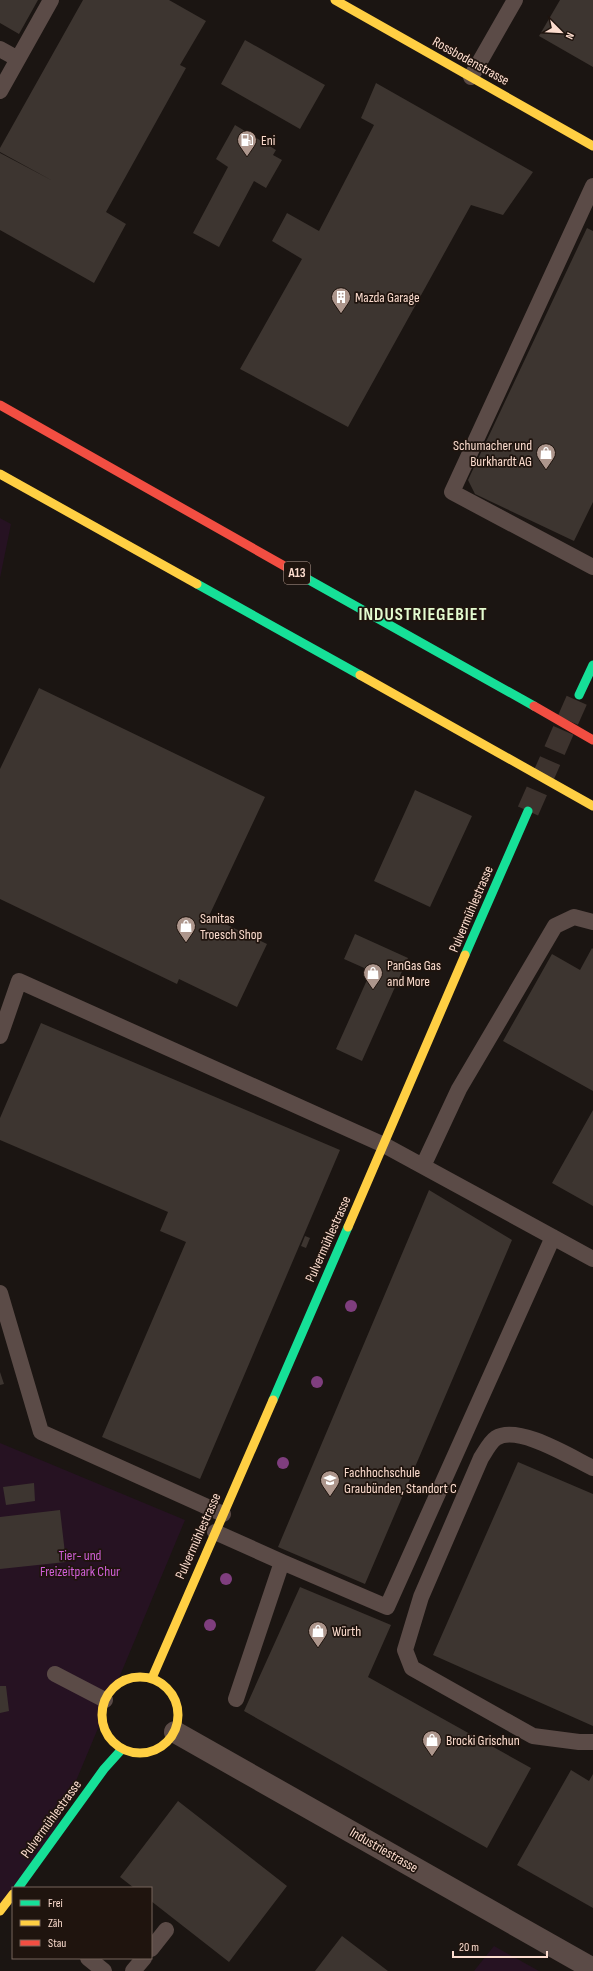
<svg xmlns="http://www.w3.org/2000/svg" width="593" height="1971" viewBox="0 0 593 1971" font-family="'Sofia Sans Condensed',sans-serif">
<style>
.green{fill:#261222}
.building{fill:#3d3530}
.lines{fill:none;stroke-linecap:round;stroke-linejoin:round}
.secondary-tunnel{stroke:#3d332e;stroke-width:22;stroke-dasharray:22 11;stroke-linecap:butt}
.lane{stroke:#5b4b47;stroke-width:16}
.street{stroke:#5b4b47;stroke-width:22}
.fast{stroke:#16e098;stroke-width:9}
.slow{stroke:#ffcf43;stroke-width:9}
.jam{stroke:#f24e42;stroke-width:9}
.tree{fill:#7f3e7e}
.labels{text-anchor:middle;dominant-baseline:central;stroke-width:3.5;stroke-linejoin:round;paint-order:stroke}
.shield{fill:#1f140e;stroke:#baa094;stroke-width:1}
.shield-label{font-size:13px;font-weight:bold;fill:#fcdcce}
.street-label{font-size:14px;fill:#fcdcce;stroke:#1f140e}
.poi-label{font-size:14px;fill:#fcdcce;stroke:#1f140e;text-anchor:start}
.park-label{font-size:14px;fill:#d05fd7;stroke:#1f140e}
.district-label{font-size:18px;font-weight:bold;letter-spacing:1px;fill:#e4fcd0;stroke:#1f140e}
</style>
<rect width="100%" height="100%" fill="#1b1512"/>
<!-- green -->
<path class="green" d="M 0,518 L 11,524 L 0,578 Z
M 0,1443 L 185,1520 L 48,1848 L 0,1911 Z
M 494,1946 L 539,1971 L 474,1971 Z"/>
<!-- building -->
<path class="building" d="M 0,0 L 38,0 L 19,34 L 0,23 Z
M 83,0 L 169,0 L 206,21 L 180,65 L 186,68 L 106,212 L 126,224 L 94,283 L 0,230 L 0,153 L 53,181 L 0,152 L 0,148 Z
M 560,0 L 593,0 L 593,67 L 539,36 Z
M 245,40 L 325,85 L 300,129 L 221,84 Z
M 376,83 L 533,172 L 503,215 L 471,205 L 348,427 L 240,369 L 302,259 L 272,241 L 287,213 L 319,231 L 374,125 L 361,118 Z
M 235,125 L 276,150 L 273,155 L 282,160 L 266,188 L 254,181 L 219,247 L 193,233 L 228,167 L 216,159 Z
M 587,228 L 593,231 L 593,502 L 574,541 L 475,494 L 468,480 Z
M 39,688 L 265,797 L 209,916 L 267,944 L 237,1007 L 179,979 L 177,984 L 0,899 L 0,769 Z
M 415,790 L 472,816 L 430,907 L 374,881 Z
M 355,934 L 408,958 L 362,1061 L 336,1049 L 371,971 L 344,959 Z
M 592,948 L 593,949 L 593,1091 L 503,1041 L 552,954 L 580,970 Z
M 41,1023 L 340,1150 L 200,1479 L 102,1437 L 186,1242 L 160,1231 L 168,1212 L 0,1140 L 0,1118 Z
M 593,1110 L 593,1206 L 552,1183 Z
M 429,1190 L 512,1240 L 365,1584 L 278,1547 Z
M 305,1236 L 310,1238 L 306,1248 L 301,1246 Z
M 0,1372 L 4,1384 L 0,1385 Z
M 518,1462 L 593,1494 L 593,1726 L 433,1655 Z
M 34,1483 L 35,1501 L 6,1505 L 3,1487 Z
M 60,1510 L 66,1562 L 0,1569 L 0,1517 Z
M 300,1587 L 391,1625 L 368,1677 L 531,1768 L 487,1848 L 244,1711 Z
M 0,1686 L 6,1686 L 9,1711 L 0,1713 Z
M 571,1770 L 589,1781 L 593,1774 L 593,1908 L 517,1865 Z
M 178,1801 L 287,1886 L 229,1962 L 151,1901 L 151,1888 L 134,1888 L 120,1877 Z
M 342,1936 L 388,1971 L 315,1971 Z"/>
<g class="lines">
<!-- secondary-tunnel -->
<path class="secondary-tunnel" d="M 528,811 L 579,695"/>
<!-- lane -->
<path class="lane" d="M 0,49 L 18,59
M 471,77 L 515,0
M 0,91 L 51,0
M 593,186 L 452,492 L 593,567
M 0,1036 L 19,981 L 384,1145 L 593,1259
M 423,1166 L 459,1089 L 555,926 L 574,917 L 593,922
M 0,1293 L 41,1432 L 223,1514
M 593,1468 C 572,1458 518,1424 496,1438 C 490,1442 485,1452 481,1458 L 421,1597 L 405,1650 L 412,1668 L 533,1736 L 579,1742 L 593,1742
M 215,1532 L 282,1562 L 236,1699
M 282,1562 L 387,1607 L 553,1237
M 55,1674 L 105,1700
M 151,1949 L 166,1930
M 88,1958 L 104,1971
M 133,1971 L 144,1958"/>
<!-- street -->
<path class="street" d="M 175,1732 L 593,1969"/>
<!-- fast -->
<path class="fast" d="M 302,576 L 534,706
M 197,584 L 360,675
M 579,695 L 593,665
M 465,955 L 528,811
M 273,1400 L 348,1227
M 18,1888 L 104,1769 L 122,1749"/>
<!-- slow -->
<path class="slow" d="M 335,0 L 593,146
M 0,474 L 197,584
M 360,675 L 593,806
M 348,1227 L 465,955
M102 1715a38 38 0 1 1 76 0a38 38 0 1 1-76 0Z
M 152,1678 L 273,1400
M 0,1911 L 13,1894"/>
<!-- jam -->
<path class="jam" d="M 0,405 L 302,576
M 534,706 L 593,740"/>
</g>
<!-- trees -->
<g class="tree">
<circle cx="351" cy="1306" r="6"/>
<circle cx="317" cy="1382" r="6"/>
<circle cx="283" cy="1463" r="6"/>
<circle cx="226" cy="1579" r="6"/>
<circle cx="210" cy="1625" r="6"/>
</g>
<!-- icons -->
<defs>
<g id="fuel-pin" transform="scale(1)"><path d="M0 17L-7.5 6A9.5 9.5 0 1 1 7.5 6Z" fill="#ad968c" stroke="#1f140e"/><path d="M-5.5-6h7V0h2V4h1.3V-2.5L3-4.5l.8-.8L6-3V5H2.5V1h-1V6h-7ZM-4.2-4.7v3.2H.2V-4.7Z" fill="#fff"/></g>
<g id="building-pin" transform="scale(1)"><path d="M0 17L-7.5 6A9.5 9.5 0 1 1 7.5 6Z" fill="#ad968c" stroke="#1f140e"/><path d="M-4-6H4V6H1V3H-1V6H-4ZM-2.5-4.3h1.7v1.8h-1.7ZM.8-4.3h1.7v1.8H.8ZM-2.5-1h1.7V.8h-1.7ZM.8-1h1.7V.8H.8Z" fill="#fff"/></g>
<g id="shop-pin" transform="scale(1)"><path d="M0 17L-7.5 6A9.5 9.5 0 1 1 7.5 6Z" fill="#ad968c" stroke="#1f140e"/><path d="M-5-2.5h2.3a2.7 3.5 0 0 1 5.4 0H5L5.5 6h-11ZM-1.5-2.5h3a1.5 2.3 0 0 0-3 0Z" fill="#fff"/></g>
<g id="university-pin" transform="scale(1)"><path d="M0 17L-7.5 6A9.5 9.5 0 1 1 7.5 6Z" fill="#ad968c" stroke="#1f140e"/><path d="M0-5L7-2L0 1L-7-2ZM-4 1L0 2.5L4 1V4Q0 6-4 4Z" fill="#fff"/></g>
</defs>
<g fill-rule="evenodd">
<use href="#fuel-pin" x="247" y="140"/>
<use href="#building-pin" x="341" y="297"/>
<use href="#shop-pin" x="546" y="453"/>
<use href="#shop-pin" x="186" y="926"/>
<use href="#shop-pin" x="373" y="973"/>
<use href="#university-pin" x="330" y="1480"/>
<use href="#shop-pin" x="318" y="1631"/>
<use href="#shop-pin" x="432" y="1740"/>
</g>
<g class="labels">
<!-- shield labels -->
<rect class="shield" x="284" y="562" width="26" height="22" rx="3"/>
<g class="shield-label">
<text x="297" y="573">A13</text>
</g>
<!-- street labels -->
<g class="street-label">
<text transform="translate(471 61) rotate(29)">Rossbodenstrasse</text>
<text transform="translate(471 909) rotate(-67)">Pulvermühlestrasse</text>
<text transform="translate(328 1239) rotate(-66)">Pulvermühlestrasse</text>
<text transform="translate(198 1536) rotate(-66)">Pulvermühlestrasse</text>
<text transform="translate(51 1819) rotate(-54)">Pulvermühlestrasse</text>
<text transform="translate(384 1850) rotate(30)">Industriestrasse</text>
</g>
<!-- poi labels -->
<g class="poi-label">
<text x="261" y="140">Eni</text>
<text x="355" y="297">Mazda Garage</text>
<text x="532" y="445" text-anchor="end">Schumacher und<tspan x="532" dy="16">Burkhardt AG</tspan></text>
<text x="200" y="918">Sanitas<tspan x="200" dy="16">Troesch Shop</tspan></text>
<text x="387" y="965">PanGas Gas<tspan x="387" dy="16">and More</tspan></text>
<text x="344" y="1472">Fachhochschule<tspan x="344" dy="16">Graubünden, Standort C</tspan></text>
<text x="332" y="1631">Würth</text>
<text x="446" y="1740">Brocki Grischun</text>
</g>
<!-- park labels -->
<g class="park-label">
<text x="80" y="1555">Tier- und<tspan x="80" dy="16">Freizeitpark Chur</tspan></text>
</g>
<!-- district labels -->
<g class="district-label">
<text x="423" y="614">INDUSTRIEGEBIET</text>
</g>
</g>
<!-- legend -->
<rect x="12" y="1887" width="140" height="72" fill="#1f140e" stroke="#77645b"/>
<rect x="20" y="1900" width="20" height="6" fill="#16e098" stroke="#77645b"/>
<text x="48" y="1907" font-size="12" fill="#fcdcce">Frei</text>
<rect x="20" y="1920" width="20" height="6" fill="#ffcf43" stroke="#77645b"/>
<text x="48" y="1927" font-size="12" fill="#fcdcce">Zäh</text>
<rect x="20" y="1940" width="20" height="6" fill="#f24e42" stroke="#77645b"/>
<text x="48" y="1947" font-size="12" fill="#fcdcce">Stau</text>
<!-- north arrow -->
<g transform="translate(561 32) rotate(114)" stroke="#1f140e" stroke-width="3" paint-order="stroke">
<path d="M0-3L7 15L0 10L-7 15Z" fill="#fcdcce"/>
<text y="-6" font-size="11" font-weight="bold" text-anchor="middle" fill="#fcdcce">N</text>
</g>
<!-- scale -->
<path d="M453 1951v6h94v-6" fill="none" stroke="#fcdcce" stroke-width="2"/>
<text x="459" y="1951" font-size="12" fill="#fcdcce" stroke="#1f140e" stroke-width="3" paint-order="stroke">20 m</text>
</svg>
